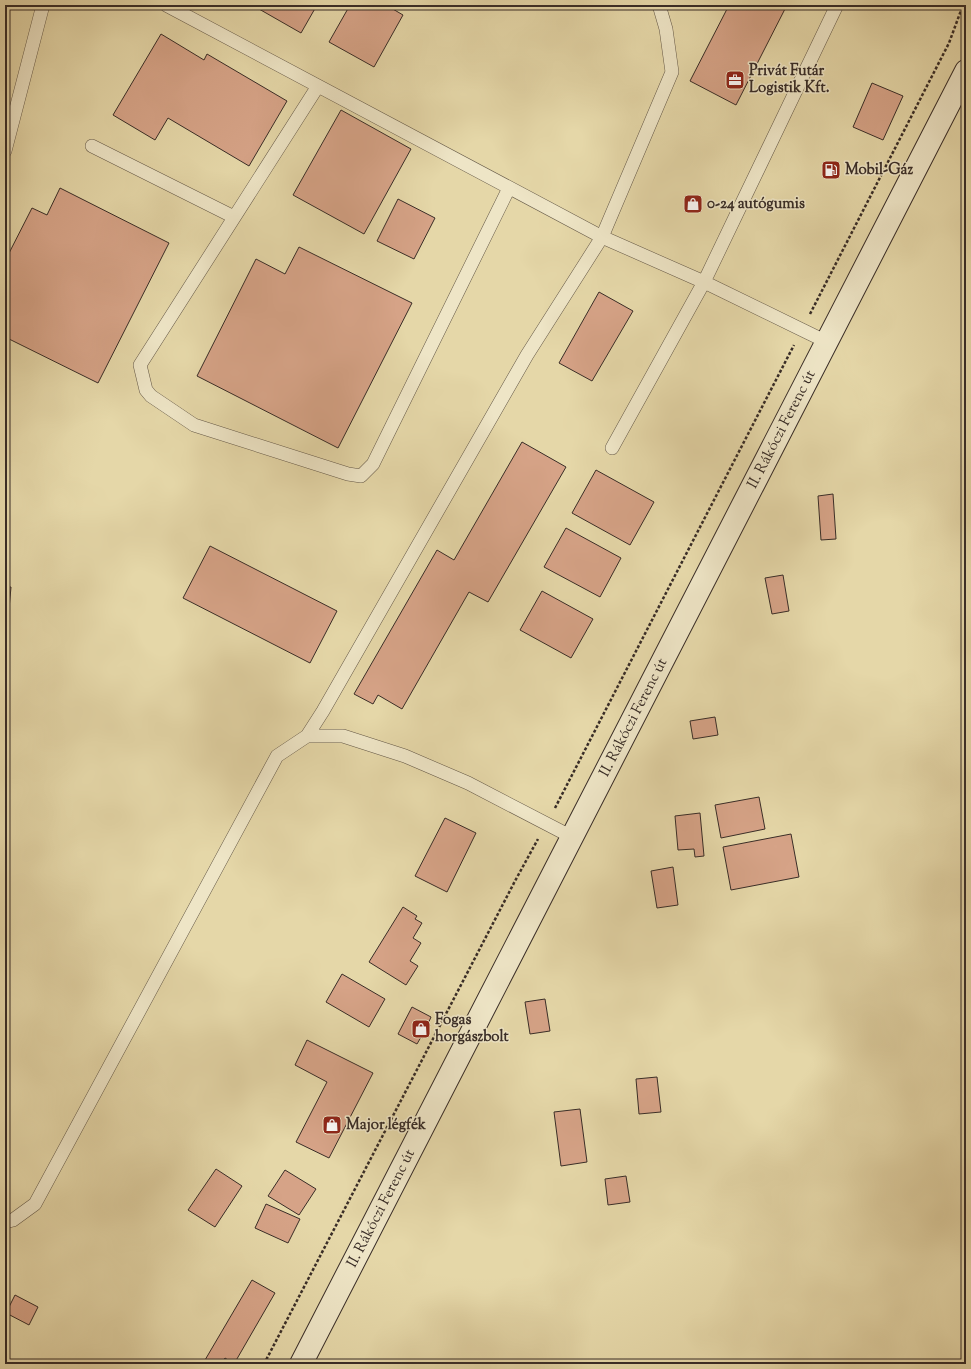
<svg xmlns="http://www.w3.org/2000/svg" width="971" height="1369" viewBox="0 0 971 1369" font-family="'Sorts Mill Goudy',serif">
<style>
.building{fill:#d6a387;stroke:#392d27}
.lines{fill:none;stroke-linecap:round;stroke-linejoin:round}
.lane-casing{stroke:#645847;stroke-width:14}
.secondary-casing{stroke:#392d27;stroke-width:24}
.path{stroke:#392d27;stroke-width:2.5;stroke-dasharray:3 2;stroke-linecap:butt}
.lane{stroke:#eee5c6;stroke-width:13}
.secondary{stroke:#eee5c6;stroke-width:22}
.labels{text-anchor:middle;dominant-baseline:central;stroke-width:3;stroke-linejoin:round;paint-order:stroke}
.poi-label{font-size:15px;font-weight:bold;fill:#392d27;stroke:#eee5c6;text-anchor:start}
.street-label{font-size:15px;fill:#392d27;stroke:#eee5c6}
</style>
<rect width="100%" height="100%" fill="#e5d7a8"/>
<filter id="stains"><feTurbulence type="fractalNoise" baseFrequency=".005" numOctaves="4"/><feColorMatrix values="0 0 0 0 .2 0 0 0 0 .09 0 0 0 0 .02 0 0 0 .5 -.17"/></filter>
<radialGradient id="worn" r=".72"><stop offset=".6" stop-color="#630" stop-opacity="0"/><stop offset="1" stop-color="#630" stop-opacity=".3"/></radialGradient>
<!-- building -->
<path class="building" d="M 252,5 L 317,5 L 301,33 Z
M 350,5 L 386,5 L 403,15 L 374,67 L 329,42 Z
M 720,5 L 787,5 L 736,105 L 690,81 L 727,9 Z
M 161,34 L 204,60 L 207,54 L 287,101 L 249,166 L 168,118 L 155,140 L 113,115 Z
M 872,83 L 903,96 L 883,140 L 853,127 Z
M 341,110 L 411,149 L 364,234 L 293,195 Z
M 60,188 L 169,243 L 98,383 L 5,337 L 5,261 L 32,208 L 47,215 Z
M 398,199 L 435,218 L 414,259 L 377,241 Z
M 299,247 L 412,303 L 338,448 L 197,376 L 256,259 L 285,274 Z
M 599,292 L 633,311 L 592,381 L 559,363 Z
M 522,442 L 566,467 L 488,602 L 469,592 L 402,709 L 378,695 L 373,704 L 354,694 L 437,550 L 454,560 Z
M 596,470 L 654,502 L 630,545 L 572,513 Z
M 833,494 L 836,539 L 821,540 L 818,496 Z
M 566,528 L 621,558 L 600,597 L 544,567 Z
M 210,546 L 337,611 L 310,663 L 183,598 Z
M 783,575 L 789,611 L 772,614 L 765,578 Z
M 5,587 L 11,587 L 7,631 L 5,630 Z
M 542,591 L 593,619 L 571,658 L 520,630 Z
M 715,717 L 718,735 L 693,739 L 690,721 Z
M 759,797 L 765,829 L 721,838 L 715,805 Z
M 700,813 L 704,856 L 695,857 L 694,849 L 678,850 L 675,816 Z
M 445,818 L 476,833 L 447,892 L 415,876 Z
M 791,834 L 799,877 L 731,890 L 723,847 Z
M 673,867 L 678,905 L 657,908 L 651,871 Z
M 403,907 L 417,916 L 415,919 L 422,923 L 413,938 L 421,943 L 410,961 L 418,966 L 406,985 L 369,962 Z
M 342,974 L 385,999 L 369,1027 L 326,1002 Z
M 545,999 L 550,1031 L 530,1034 L 525,1002 Z
M 412,1007 L 431,1017 L 428,1024 L 430,1025 L 423,1038 L 421,1037 L 417,1044 L 398,1034 Z
M 307,1040 L 373,1073 L 329,1158 L 296,1142 L 327,1082 L 295,1065 Z
M 657,1077 L 661,1112 L 639,1114 L 636,1079 Z
M 580,1109 L 587,1162 L 561,1166 L 554,1112 Z
M 216,1169 L 242,1186 L 215,1227 L 188,1210 Z
M 285,1170 L 316,1189 L 299,1215 L 268,1196 Z
M 626,1176 L 630,1202 L 608,1205 L 605,1179 Z
M 266,1204 L 300,1219 L 288,1243 L 255,1228 Z
M 252,1280 L 275,1293 L 234,1364 L 225,1358 L 221,1364 L 211,1364 L 205,1360 Z
M 15,1295 L 38,1307 L 29,1325 L 6,1313 Z"/>
<g class="lines">
<!-- lane casing -->
<g class="lane-casing">
<path id="lane" d="M 166,5 L 602,237 L 704,282 L 827,342
M 318,86 L 140,365 L 146,390 L 151,396 L 194,425 L 348,474 L 361,476 L 373,464 L 509,188
M 92,146 L 234,217
M 5,151 L 43,5
M 612,448 L 704,282 L 837,5
M 307,736 L 323,711 L 527,355 L 602,237 L 672,72 L 666,29 L 659,5
M 5,1222 L 13,1220 L 35,1204 L 277,756 L 307,736 L 343,736 L 405,756 L 468,783 L 572,837"/>
</g>
<!-- secondary casing -->
<g class="secondary-casing">
<g id="secondary">
<path id="s1" d="M 301,1364 L 966,71"/>
</g>
</g>
<!-- path -->
<path class="path" d="M 810,314 L 949,43 L 963,5
M 555,808 L 794,345
M 264,1364 L 515,881 L 538,839"/>
<!-- lane -->
<use href="#lane" class="lane"/>
<!-- secondary -->
<use href="#secondary" class="secondary"/>
</g>
<!-- icons -->
<defs>
<g id="office-square" transform="scale(1)"><rect x="-9" y="-9" width="18" height="18" rx="4" fill="#8f2418" stroke="#eee5c6"/><path d="M-6-3h4V-5.5h4V-3h4V5H-6ZM-1-4.5V-3h2v-1.5ZM-6 0V1H6V0Z" fill="#fff"/></g>
<g id="fuel-square" transform="scale(1)"><rect x="-9" y="-9" width="18" height="18" rx="4" fill="#8f2418" stroke="#eee5c6"/><path d="M-5.5-6h7V0h2V4h1.3V-2.5L3-4.5l.8-.8L6-3V5H2.5V1h-1V6h-7ZM-4.2-4.7v3.2H.2V-4.7Z" fill="#fff"/></g>
<g id="shop-square" transform="scale(1)"><rect x="-9" y="-9" width="18" height="18" rx="4" fill="#8f2418" stroke="#eee5c6"/><path d="M-5-2.5h2.3a2.7 3.5 0 0 1 5.4 0H5L5.5 6h-11ZM-1.5-2.5h3a1.5 2.3 0 0 0-3 0Z" fill="#fff"/></g>
</defs>
<g fill-rule="evenodd">
<use href="#office-square" x="735" y="80"/>
<use href="#fuel-square" x="831" y="170"/>
<use href="#shop-square" x="693" y="204"/>
<use href="#shop-square" x="421" y="1029"/>
<use href="#shop-square" x="332" y="1125"/>
</g>
<g class="labels">
<!-- poi labels -->
<g class="poi-label">
<text x="749" y="71">Privát Futár<tspan x="749" dy="17">Logistik Kft.</tspan></text>
<text x="845" y="170">Mobil-Gáz</text>
<text x="707" y="204">0-24 autógumis</text>
<text x="435" y="1020">Fogas<tspan x="435" dy="17">horgászbolt</tspan></text>
<text x="346" y="1125">Major légfék</text>
</g>
<!-- street labels -->
<g class="street-label">
<text stroke="none"><textPath href="#s1" startOffset="1051">II. Rákóczi Ferenc út</textPath></text>
<text stroke="none"><textPath href="#s1" startOffset="727">II. Rákóczi Ferenc út</textPath></text>
<text stroke="none"><textPath href="#s1" startOffset="175">II. Rákóczi Ferenc út</textPath></text>
</g>
</g>
<!-- margin -->
<rect width="971" height="1369" fill="none" stroke="#e5d7a8" stroke-width="20"/>
<rect x="6" y="6" width="959" height="1357" fill="none" stroke="#392d27" stroke-width="2"/>
<rect x="10" y="10" width="951" height="1349" fill="none" stroke="#392d27"/>
<rect width="100%" height="100%" filter="url(#stains)"/>
<rect width="100%" height="100%" fill="url(#worn)"/>
</svg>
